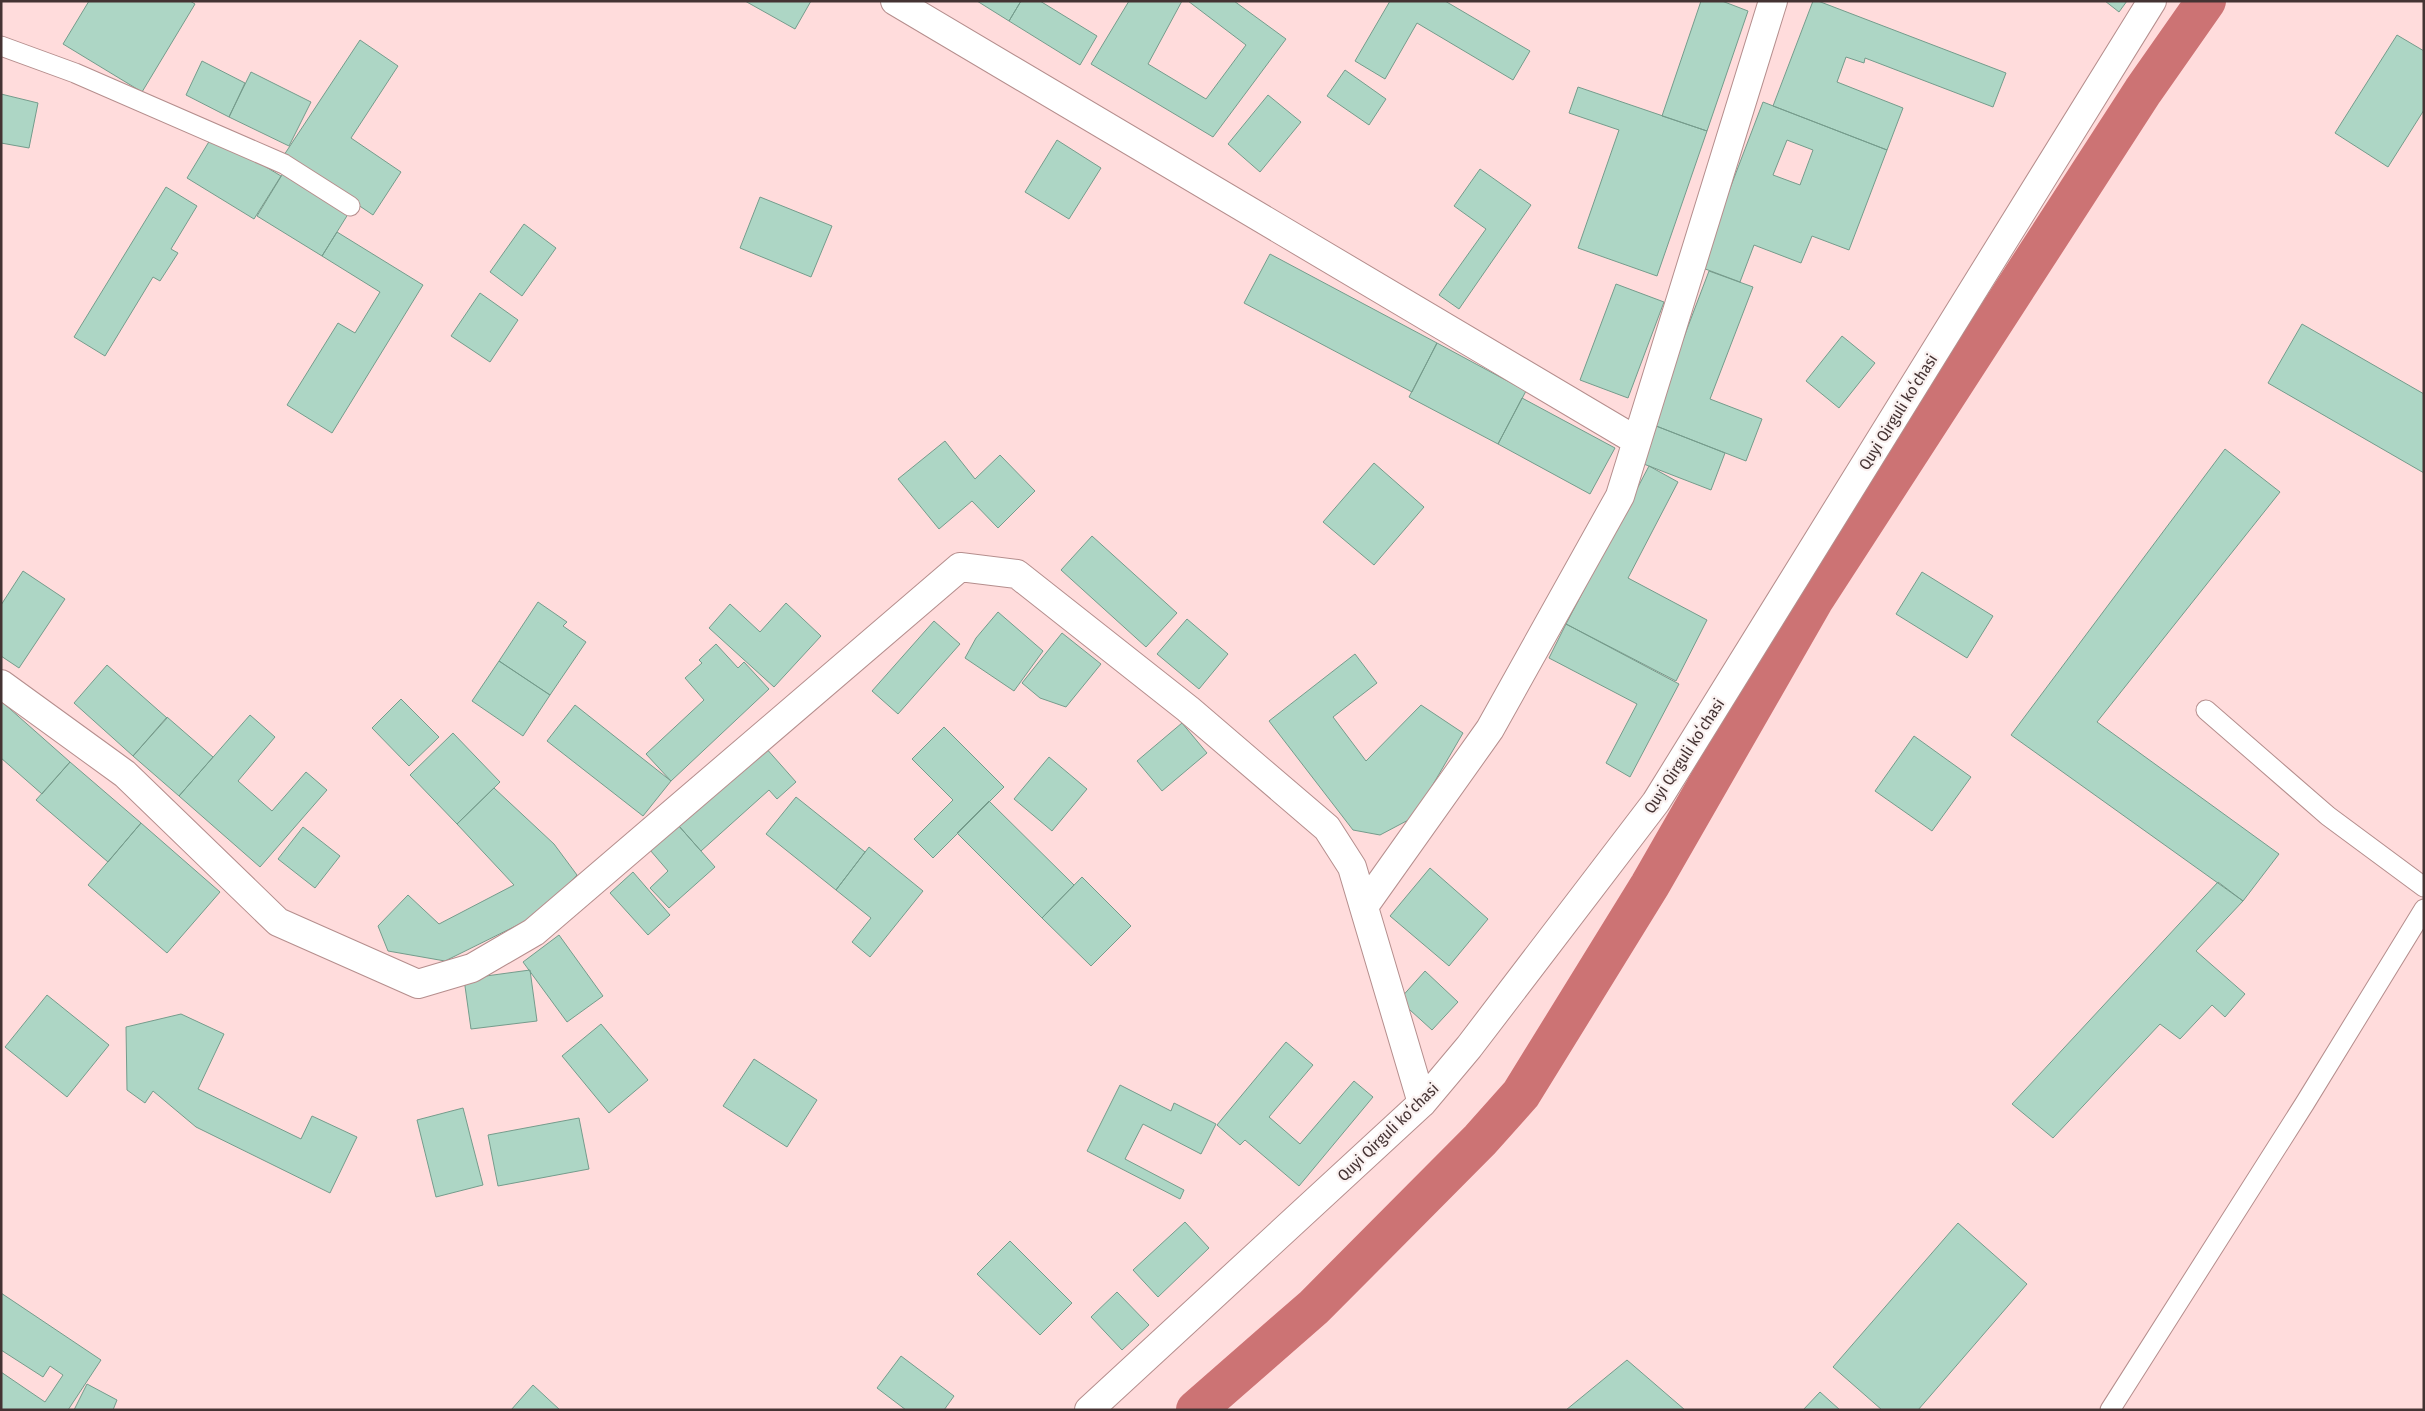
<svg xmlns="http://www.w3.org/2000/svg" width="2425" height="1411" viewBox="0 0 2425 1411" font-family="'Fira Sans Condensed',sans-serif">
<style>
.lines{fill:none;stroke-linecap:round;stroke-linejoin:round}
.canal{stroke:#cc7374;stroke-width:40}
.building{fill:#add6c5;stroke:#759c8c;fill-rule:evenodd}
.lane-casing{stroke:#b58e8d;stroke-width:21}
.street-casing{stroke:#b58e8d;stroke-width:30}
.lane{stroke:#fff;stroke-width:19}
.street{stroke:#fff;stroke-width:28}
.labels{text-anchor:middle;dominant-baseline:central;stroke-width:4.5;stroke-linejoin:round;paint-order:stroke}
.street-label{font-size:16px;fill:#433;stroke:#faf1f0}
</style>
<rect width="100%" height="100%" fill="#ffdcdc"/>
<g class="lines">
<!-- canal -->
<path class="canal" d="M 1196,1410 L 1314,1307 L 1480,1140 L 1521,1094 L 1650,885 L 1813,601 L 2143,91 L 2206,1"/>
</g>
<!-- building -->
<path class="building" d="M 89,1 L 190,1 L 195,4 L 142,92 L 63,44 Z
M 745,1 L 811,1 L 795,29 Z
M 977,1 L 1021,1 L 1009,21 Z
M 1021,1 L 1040,1 L 1097,36 L 1080,65 L 1009,21 Z
M 1129,1 L 1182,1 L 1148,64 L 1206,99 L 1246,45 L 1188,1 L 1234,1 L 1286,39 L 1213,137 L 1091,64 Z
M 1390,1 L 1445,1 L 1530,51 L 1513,80 L 1417,23 L 1385,79 L 1355,61 Z
M 1701,1 L 1722,1 L 1748,11 L 1707,131 L 1662,116 Z
M 1813,1 L 1818,1 L 2006,73 L 1993,107 L 1865,58 L 1864,63 L 1846,57 L 1837,82 L 1903,108 L 1887,150 L 1773,106 Z
M 2105,1 L 2127,1 L 2119,12 Z
M 2397,35 L 2424,51 L 2424,110 L 2388,167 L 2335,133 Z
M 360,40 L 398,66 L 351,138 L 401,172 L 373,215 L 284,155 Z
M 202,61 L 245,83 L 229,117 L 186,95 Z
M 1345,70 L 1386,99 L 1369,125 L 1327,96 Z
M 251,72 L 311,102 L 289,146 L 229,117 Z
M 1578,87 L 1707,131 L 1657,276 L 1578,248 L 1619,130 L 1569,113 Z
M 1,94 L 38,103 L 29,148 L 1,143 Z
M 1268,95 L 1301,122 L 1260,172 L 1228,144 Z
M 1763,102 L 1887,150 L 1849,250 L 1812,236 L 1801,263 L 1754,245 L 1740,282 L 1700,267 ZM 1787,140 L 1813,150 L 1800,185 L 1773,175 Z
M 213,135 L 281,176 L 254,219 L 187,178 Z
M 1057,140 L 1101,168 L 1069,219 L 1025,192 Z
M 1480,169 L 1531,205 L 1459,309 L 1439,295 L 1486,229 L 1454,206 Z
M 285,170 L 350,211 L 322,256 L 257,216 Z
M 166,187 L 197,206 L 171,249 L 178,253 L 160,281 L 153,277 L 105,356 L 74,337 Z
M 760,197 L 832,226 L 811,277 L 740,248 Z
M 524,224 L 556,248 L 522,296 L 490,272 Z
M 337,232 L 423,285 L 332,433 L 287,405 L 338,323 L 355,333 L 380,292 L 322,256 Z
M 1270,254 L 1437,343 L 1412,392 L 1244,303 Z
M 1709,271 L 1753,287 L 1710,399 L 1762,419 L 1746,461 L 1651,424 Z
M 1616,284 L 1664,302 L 1628,398 L 1580,380 Z
M 480,293 L 518,320 L 490,362 L 451,336 Z
M 2302,324 L 2424,394 L 2424,473 L 2268,383 Z
M 1842,336 L 1875,363 L 1839,408 L 1806,381 Z
M 1437,343 L 1526,391 L 1498,444 L 1409,397 Z
M 1522,398 L 1615,448 L 1590,494 L 1498,444 Z
M 1651,424 L 1725,453 L 1711,490 L 1636,461 Z
M 945,441 L 975,479 L 1000,455 L 1035,491 L 998,528 L 972,501 L 939,529 L 898,479 Z
M 2225,449 L 2280,492 L 2097,722 L 2279,854 L 2243,901 L 2011,735 Z
M 1374,463 L 1424,507 L 1374,565 L 1323,522 Z
M 1649,466 L 1678,482 L 1628,578 L 1707,620 L 1676,681 L 1566,624 Z
M 1092,536 L 1177,613 L 1146,647 L 1061,570 Z
M 23,571 L 65,599 L 19,668 L 1,656 L 1,605 Z
M 1922,572 L 1993,616 L 1967,658 L 1896,614 Z
M 538,602 L 567,622 L 563,626 L 586,642 L 550,695 L 499,661 Z
M 786,603 L 821,636 L 774,687 L 709,628 L 730,604 L 760,632 Z
M 998,612 L 1043,651 L 1014,691 L 965,658 L 976,638 Z
M 1187,619 L 1228,654 L 1199,689 L 1157,654 Z
M 934,621 L 960,644 L 898,714 L 872,691 Z
M 1566,624 L 1679,684 L 1630,777 L 1606,763 L 1637,704 L 1549,658 Z
M 1062,633 L 1101,664 L 1066,707 L 1040,698 L 1022,683 Z
M 716,644 L 738,668 L 744,662 L 769,689 L 671,781 L 646,754 L 704,700 L 685,678 L 702,663 L 699,660 Z
M 1355,654 L 1377,683 L 1333,717 L 1366,761 L 1421,705 L 1463,733 L 1414,817 L 1380,835 L 1353,830 L 1269,721 Z
M 499,661 L 550,695 L 523,736 L 472,701 Z
M 107,665 L 167,718 L 133,756 L 74,703 Z
M 401,699 L 439,737 L 409,766 L 372,728 Z
M 1,701 L 70,762 L 42,794 L 1,758 Z
M 575,705 L 671,781 L 643,816 L 547,741 Z
M 250,715 L 275,737 L 238,781 L 272,811 L 306,772 L 327,790 L 260,867 L 179,796 Z
M 167,717 L 213,757 L 179,796 L 133,756 Z
M 1182,723 L 1207,753 L 1162,791 L 1137,761 Z
M 944,727 L 1004,787 L 933,858 L 914,839 L 953,800 L 912,759 Z
M 453,733 L 500,782 L 457,824 L 410,775 Z
M 1914,736 L 1971,777 L 1932,831 L 1875,791 Z
M 765,747 L 796,782 L 777,799 L 769,790 L 701,851 L 678,825 Z
M 1049,757 L 1087,789 L 1052,831 L 1014,799 Z
M 70,762 L 141,823 L 108,862 L 36,800 Z
M 494,788 L 554,844 L 577,875 L 542,913 L 445,961 L 388,951 L 378,926 L 408,895 L 439,924 L 514,885 L 457,824 Z
M 796,797 L 865,852 L 836,890 L 766,834 Z
M 989,801 L 1074,885 L 1042,918 L 957,833 Z
M 141,823 L 220,892 L 167,953 L 88,885 Z
M 678,825 L 715,867 L 669,908 L 650,888 L 668,871 L 650,850 Z
M 303,827 L 340,856 L 315,888 L 278,859 Z
M 869,847 L 923,891 L 870,957 L 852,942 L 871,918 L 836,890 Z
M 1430,868 L 1488,919 L 1449,966 L 1390,916 Z
M 633,872 L 670,915 L 648,935 L 610,893 Z
M 1082,877 L 1131,926 L 1091,966 L 1042,918 Z
M 2218,882 L 2243,901 L 2196,951 L 2245,994 L 2225,1017 L 2212,1005 L 2180,1039 L 2160,1024 L 2053,1138 L 2012,1104 Z
M 559,935 L 603,996 L 567,1022 L 523,962 Z
M 530,970 L 537,1021 L 471,1029 L 464,979 Z
M 1425,971 L 1458,1002 L 1432,1030 L 1399,1000 Z
M 47,995 L 109,1045 L 67,1097 L 5,1047 Z
M 181,1014 L 224,1034 L 198,1089 L 301,1139 L 312,1116 L 357,1137 L 330,1193 L 196,1127 L 153,1091 L 145,1103 L 127,1090 L 126,1027 Z
M 601,1024 L 648,1080 L 609,1113 L 562,1056 Z
M 1286,1042 L 1313,1065 L 1269,1117 L 1300,1144 L 1354,1081 L 1373,1097 L 1299,1186 L 1245,1140 L 1240,1145 L 1217,1125 Z
M 754,1059 L 817,1100 L 787,1147 L 723,1106 Z
M 1120,1085 L 1171,1111 L 1174,1103 L 1216,1124 L 1201,1154 L 1143,1124 L 1125,1159 L 1184,1190 L 1180,1199 L 1087,1151 Z
M 463,1108 L 483,1185 L 436,1197 L 417,1120 Z
M 579,1118 L 589,1169 L 498,1186 L 488,1135 Z
M 1185,1222 L 1209,1248 L 1158,1297 L 1133,1270 Z
M 1958,1223 L 2027,1284 L 1918,1410 L 1882,1410 L 1833,1367 Z
M 1010,1241 L 1072,1303 L 1040,1335 L 977,1274 Z
M 1117,1292 L 1149,1325 L 1122,1350 L 1091,1317 Z
M 1,1293 L 101,1360 L 68,1410 L 1,1410 L 1,1372 L 45,1402 L 63,1375 L 50,1366 L 43,1377 L 1,1350 Z
M 901,1356 L 954,1396 L 944,1410 L 906,1410 L 877,1388 Z
M 1627,1360 L 1685,1410 L 1566,1410 Z
M 87,1384 L 117,1400 L 113,1410 L 74,1410 Z
M 533,1385 L 560,1410 L 511,1410 Z
M 1820,1392 L 1840,1410 L 1803,1410 Z"/>
<g class="lines">
<!-- lane casing -->
<g class="lane-casing">
<path id="lane" d="M 1,46 L 75,73 L 284,164 L 350,206
M 2206,710 L 2328,816 L 2424,887
M 2110,1410 L 2305,1103 L 2424,909"/>
</g>
<!-- street casing -->
<g class="street-casing">
<path id="street" d="M 895,1 L 1637,441
M 1,684 L 125,774 L 278,922 L 418,984 L 472,968 L 534,932 L 960,567 L 1017,574 L 1188,709 L 1327,828 L 1352,867 L 1422,1103
M 1365,905 L 1490,729 L 1620,496 L 1773,1
M 1089,1410 L 1422,1103 L 1469,1047 L 1656,802 L 2152,1"/>
</g>
<!-- lane -->
<use href="#lane" class="lane"/>
<!-- street -->
<use href="#street" class="street"/>
</g>
<g class="labels">
<!-- street labels -->
<g class="street-label">
<text transform="translate(1898 412) rotate(-58)">Quyi Qirguli koʻchasi</text>
<text transform="translate(1684 756) rotate(-57)">Quyi Qirguli koʻchasi</text>
<text transform="translate(1388 1132) rotate(-44)">Quyi Qirguli koʻchasi</text>
</g>
</g>
<!-- border -->
<rect width="2425" height="1411" fill="none" stroke="#443333" stroke-width="5"/>
</svg>
